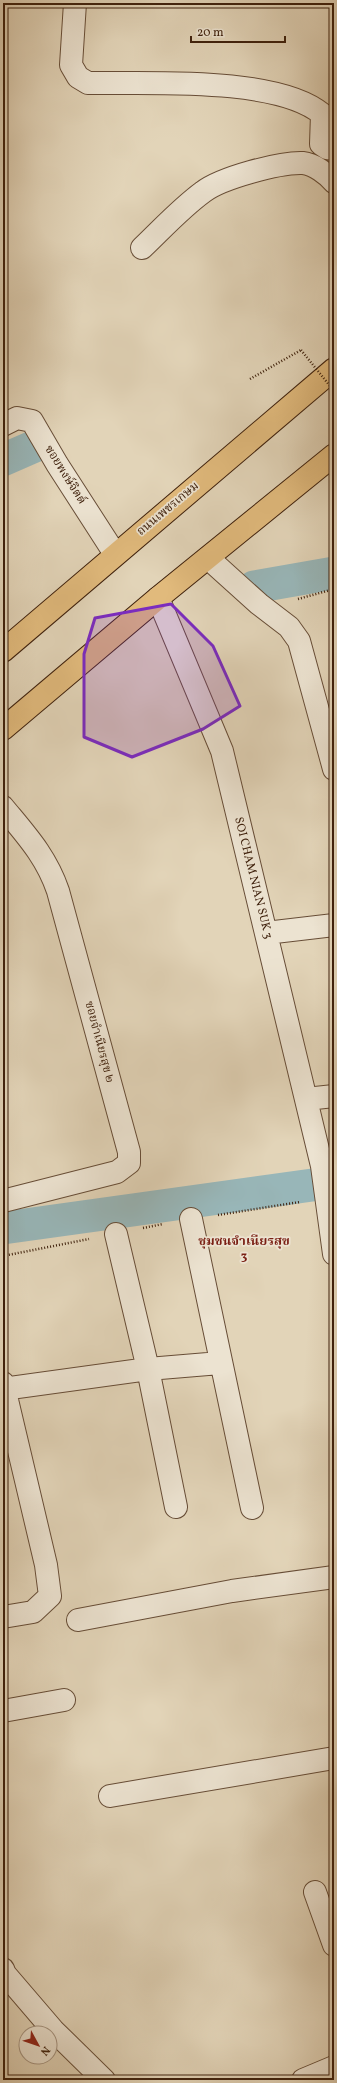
<svg xmlns="http://www.w3.org/2000/svg" width="337" height="2083" viewBox="0 0 337 2083" font-family="Vollkorn,'Noto Serif Thai',serif">
<style>
.lines{fill:none;stroke-linecap:round;stroke-linejoin:round}
.canal{stroke:#98b6b8;stroke-width:33}
.street-casing{stroke:#674d37;stroke-width:24}
.primary-casing{stroke:#3e200c;stroke-width:24}
.path{stroke:#3e200c;stroke-width:2.5;stroke-dasharray:1 2;stroke-linecap:butt}
.street{stroke:#ece3d1;stroke-width:22}
.primary{stroke:#e1ba7c;stroke-width:22}
.path-bridge{stroke:#3e200c;stroke-width:2.5;stroke-dasharray:1 2;stroke-linecap:butt}
.marked{fill:#7b2cbf;fill-opacity:0.2;stroke:#7b2cbf;stroke-width:3;stroke-linejoin:round}
.labels{text-anchor:middle;dominant-baseline:central;stroke-width:3.5;stroke-linejoin:round;paint-order:stroke}
.street-label{font-size:12px;fill:#3e200c;stroke:#ece3d1}
.neighbourhood-label{font-size:13px;font-weight:bold;fill:#7a1f14;stroke:#ece3d1}
</style>
<rect width="100%" height="100%" fill="#e2d4b8"/>
<filter id="stains"><feTurbulence type="fractalNoise" baseFrequency=".005" numOctaves="4"/><feColorMatrix values="0 0 0 0 .2 0 0 0 0 .09 0 0 0 0 .02 0 0 0 .5 -.17"/></filter>
<radialGradient id="worn" r=".72"><stop offset=".6" stop-color="#630" stop-opacity="0"/><stop offset="1" stop-color="#630" stop-opacity=".3"/></radialGradient>
<g class="lines">
<!-- canal -->
<path class="canal" d="M 3,460 L 35,446
M 254,587 L 334,573
M 3,1228 L 334,1182"/>
<!-- street casing -->
<g class="street-casing">
<path id="street" d="M 75,3 L 71,65 L 78,77 L 88,83 C 146,84 277,76 322,114 L 321,144 L 327,148 L 334,149
M 142,248 C 162,229 181,208 203,192 C 221,178 280,162 303,163 C 314,164 327,174 334,182
M 3,425 L 17,418 L 32,421 L 57,464 L 115,554
M 208,558 L 259,604 L 289,627 L 299,641 L 334,769
M 158,598 L 222,751 L 322,1166 L 334,1254
M 3,807 C 26,835 46,856 58,891 L 129,1152 L 129,1163 L 117,1172 L 3,1201
M 266,933 L 334,925
M 306,1099 L 334,1096
M 191,1219 L 252,1508
M 116,1234 L 148,1369 L 176,1507
M 3,1383 L 46,1565 L 50,1596 L 33,1612 L 3,1617
M 3,1389 L 148,1369 L 220,1363
M 78,1620 L 232,1591 L 334,1577
M 3,1711 L 64,1700
M 110,1796 L 334,1758
M 315,1892 L 334,1945
M 3,1969 L 5,1974 L 53,2030 L 104,2080
M 303,2080 L 334,2067"/>
</g>
<!-- primary casing -->
<g class="primary-casing">
<path id="primary" d="M 3,651 L 334,369
M 3,729 L 158,598 L 334,455"/>
</g>
<!-- path -->
<path class="path" d="M 250,379 L 301,350
M 298,599 L 334,589
M 218,1215 L 300,1202
M 143,1228 L 163,1224
M 3,1256 L 89,1239"/>
<!-- street -->
<use href="#street" class="street"/>
<!-- primary -->
<use href="#primary" class="primary"/>
<!-- path-bridge -->
<path class="path-bridge" d="M 301,350 L 334,391"/>
</g>
<!-- marked area -->
<path class="marked" d="M 171,604 L 213,646 L 240,706 L 203,729 L 132,757 L 84,737 L 84,654 L 95,618 Z"/>
<g class="labels">
<!-- street labels -->
<g class="street-label">
<text transform="translate(65 475) rotate(58)">ซอยพงษ์จิตต์</text>
<text transform="translate(168 509) rotate(-40)">ถนนเพชรเกษม</text>
<text transform="translate(253 878) rotate(76)">SOI CHAM NIAN SUK 3</text>
<text transform="translate(99 1042) rotate(75)">ซอยจำเนียรสุข ๒</text>
</g>
<!-- neighbourhood labels -->
<g class="neighbourhood-label">
<text x="244" y="1242">ชุมชนจำเนียรสุข<tspan x="244" dy="15">3</tspan></text>
</g>
</g>
<!-- margin -->
<rect width="337" height="2083" fill="none" stroke="#e2d4b8" stroke-width="16"/>
<rect x="4" y="4" width="329" height="2075" fill="none" stroke="#3e200c" stroke-width="2"/>
<rect x="8" y="8" width="321" height="2067" fill="none" stroke="#3e200c"/>
<!-- north arrow -->
<g transform="translate(38 2045) rotate(130)"><circle r="19" fill="#ece3d1" stroke="#a69582"/>
<path d="M0-3L7 15L0 10L-7 15Z" fill="#8f2418"/>
<text y="-6" font-size="11" font-weight="bold" text-anchor="middle" fill="#3e200c">N</text>
</g>
<!-- scale -->
<path d="M191 36v6h94v-6" fill="none" stroke="#3e200c" stroke-width="2"/>
<text x="197" y="36" font-size="12" fill="#3e200c" stroke="#ece3d1" stroke-width="3" paint-order="stroke">20 m</text>
<rect width="100%" height="100%" filter="url(#stains)"/>
<rect width="100%" height="100%" fill="url(#worn)"/>
</svg>
